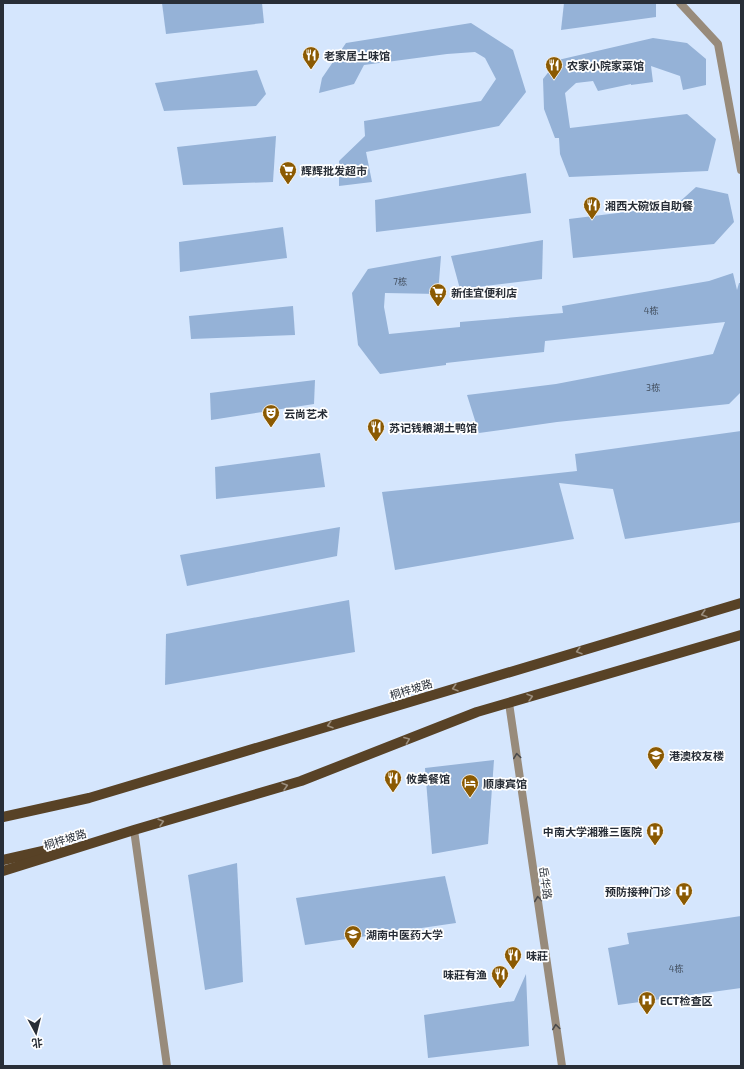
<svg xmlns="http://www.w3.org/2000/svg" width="744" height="1069" font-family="'Exo 2','Noto Sans SC',sans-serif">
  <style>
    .building { fill: #95b2d7 }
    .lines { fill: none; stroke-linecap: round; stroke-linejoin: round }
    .minor { stroke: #988b7b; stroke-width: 8 }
    .tertiary { stroke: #988b7b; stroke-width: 8 }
    .primary { stroke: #584226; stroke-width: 10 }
    .oneway { stroke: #9b8e7d }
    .oneway2 { stroke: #4a4a4b }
    .labels { text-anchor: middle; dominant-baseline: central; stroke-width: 3.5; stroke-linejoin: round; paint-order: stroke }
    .number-label { font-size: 9px; fill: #434f5f }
    .poi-label { font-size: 11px; font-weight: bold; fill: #282e37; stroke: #fff; text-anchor: start }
    .street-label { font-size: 11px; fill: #282e37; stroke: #fff }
  </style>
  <rect width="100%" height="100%" fill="#d5e6fd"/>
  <g class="building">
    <path d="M 162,3 L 262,3 L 264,23 L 166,34 Z"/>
    <path d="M 564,3 L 656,3 L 656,17 L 561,30 Z"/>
    <path d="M 471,23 L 513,50 L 526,92 L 499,126 L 366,152 L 372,182 L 339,186 L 339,161 L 365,136 L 364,121 L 481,101 L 496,79 L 485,58 L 475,52 L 447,54 L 364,65 L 354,84 L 319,93 L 322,78 L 346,43 Z"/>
    <path d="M 653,38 L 687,43 L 706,59 L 706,85 L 683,90 L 680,76 L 651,66 L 653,82 L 631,85 L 631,84 L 598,91 L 593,81 L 576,83 L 565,93 L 570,128 L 687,114 L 716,139 L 708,171 L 569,177 L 560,154 L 559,138 L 555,138 L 544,109 L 543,79 L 558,60 Z"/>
    <path d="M 257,70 L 266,94 L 256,106 L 164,111 L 155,83 Z"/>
    <path d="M 276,136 L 273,182 L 183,185 L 177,147 Z"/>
    <path d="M 526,173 L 531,213 L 376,232 L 375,200 Z"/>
    <path d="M 696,187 L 728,194 L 734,222 L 714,244 L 573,258 L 569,219 L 675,206 Z"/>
    <path d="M 283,227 L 287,258 L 180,272 L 179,242 Z"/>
    <path d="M 543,240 L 542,279 L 460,289 L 451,256 Z"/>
    <path d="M 441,256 L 438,294 L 385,293 L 384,307 L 389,334 L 460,327 L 460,322 L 563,313 L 562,306 L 709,281 L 733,273 L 737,290 L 739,283 L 741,283 L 741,392 L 729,404 L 557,422 L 479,433 L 467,395 L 556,384 L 713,354 L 725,322 L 545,341 L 544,352 L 446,363 L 446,365 L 380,374 L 358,345 L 352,293 L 368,269 Z"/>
    <path d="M 293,306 L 295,335 L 191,339 L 189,316 Z"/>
    <path d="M 315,380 L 314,404 L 211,420 L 210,393 Z"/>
    <path d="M 741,431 L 741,522 L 625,539 L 613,489 L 559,483 L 574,539 L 395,570 L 382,492 L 577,471 L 575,454 Z"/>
    <path d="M 320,453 L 325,487 L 216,499 L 215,467 Z"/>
    <path d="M 340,527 L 337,556 L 187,586 L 180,555 Z"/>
    <path d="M 349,600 L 355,652 L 165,685 L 166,634 Z"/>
    <path d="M 494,760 L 488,844 L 432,854 L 425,768 Z"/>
    <path d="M 237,863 L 243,982 L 205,990 L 188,875 Z"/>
    <path d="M 445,876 L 456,923 L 305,945 L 296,898 Z"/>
    <path d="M 741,916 L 741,988 L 618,1005 L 608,948 L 629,944 L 627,933 Z"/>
    <path d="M 526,974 L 529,1046 L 428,1058 L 424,1015 L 514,1001 Z"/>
  </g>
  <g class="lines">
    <g class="minor">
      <path d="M 680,3 L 718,44 L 741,170"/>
      <path d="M 134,830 L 167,1066"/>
    </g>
    <path class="tertiary" d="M 509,703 L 562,1066"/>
    <g class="primary">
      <path d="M 3,817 L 89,798 L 741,603"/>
      <path d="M 3,860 L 56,848"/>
      <path d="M 3,871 L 134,830 L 301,781 L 477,712 L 741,635"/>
    </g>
  </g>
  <defs><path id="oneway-chevron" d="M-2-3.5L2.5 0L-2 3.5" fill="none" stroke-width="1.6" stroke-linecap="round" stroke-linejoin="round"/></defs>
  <g class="oneway">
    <use href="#oneway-chevron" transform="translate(704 614) rotate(163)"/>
    <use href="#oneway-chevron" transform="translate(579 651) rotate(163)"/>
    <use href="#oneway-chevron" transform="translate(455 688) rotate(163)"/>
    <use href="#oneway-chevron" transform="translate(530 697) rotate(-16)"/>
    <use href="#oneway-chevron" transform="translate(330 725) rotate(163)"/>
    <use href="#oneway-chevron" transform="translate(407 740) rotate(-21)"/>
    <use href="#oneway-chevron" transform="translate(285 786) rotate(-16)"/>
    <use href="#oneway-chevron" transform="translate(161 822) rotate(-16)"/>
  </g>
  <g class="oneway2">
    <use href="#oneway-chevron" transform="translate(517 756) rotate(-98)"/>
    <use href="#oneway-chevron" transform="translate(538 899) rotate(-98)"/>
    <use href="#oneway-chevron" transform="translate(556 1027) rotate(-98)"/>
  </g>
  <defs>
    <g id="restaurant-pin" transform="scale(0.9)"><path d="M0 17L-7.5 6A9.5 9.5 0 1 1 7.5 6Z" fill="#8b5a02" stroke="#fff"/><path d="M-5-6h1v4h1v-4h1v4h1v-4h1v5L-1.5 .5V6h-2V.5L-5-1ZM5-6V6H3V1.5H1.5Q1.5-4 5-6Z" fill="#fff"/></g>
    <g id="supermarket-pin" transform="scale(0.9)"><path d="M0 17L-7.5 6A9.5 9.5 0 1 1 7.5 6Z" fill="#8b5a02" stroke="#fff"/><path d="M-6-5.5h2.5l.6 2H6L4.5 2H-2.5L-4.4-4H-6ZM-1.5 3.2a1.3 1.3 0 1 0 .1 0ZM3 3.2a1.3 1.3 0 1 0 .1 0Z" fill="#fff"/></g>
    <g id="theatre-pin" transform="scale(0.9)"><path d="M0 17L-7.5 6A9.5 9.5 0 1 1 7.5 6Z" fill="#8b5a02" stroke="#fff"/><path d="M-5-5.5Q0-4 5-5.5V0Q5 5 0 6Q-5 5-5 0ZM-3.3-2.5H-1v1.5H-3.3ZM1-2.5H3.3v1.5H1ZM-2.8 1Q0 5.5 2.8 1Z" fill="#fff"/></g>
    <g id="university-pin" transform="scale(0.9)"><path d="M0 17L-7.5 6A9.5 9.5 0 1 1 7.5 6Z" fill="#8b5a02" stroke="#fff"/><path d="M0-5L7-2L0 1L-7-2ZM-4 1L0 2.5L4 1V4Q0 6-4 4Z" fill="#fff"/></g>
    <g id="hotel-pin" transform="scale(0.9)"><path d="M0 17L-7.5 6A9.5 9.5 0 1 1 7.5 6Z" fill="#8b5a02" stroke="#fff"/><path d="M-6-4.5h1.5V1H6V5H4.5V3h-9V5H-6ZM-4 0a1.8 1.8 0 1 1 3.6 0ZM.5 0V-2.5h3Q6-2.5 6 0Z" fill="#fff"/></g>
    <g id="hospital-pin" transform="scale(0.9)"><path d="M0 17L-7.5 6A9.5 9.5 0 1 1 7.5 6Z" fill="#8b5a02" stroke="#fff"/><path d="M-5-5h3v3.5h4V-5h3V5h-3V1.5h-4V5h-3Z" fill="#fff"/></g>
  </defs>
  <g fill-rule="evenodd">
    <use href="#restaurant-pin" x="311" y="55"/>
    <use href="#restaurant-pin" x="554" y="65"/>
    <use href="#supermarket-pin" x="288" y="170"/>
    <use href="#restaurant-pin" x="592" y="205"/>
    <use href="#supermarket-pin" x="438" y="292"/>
    <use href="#theatre-pin" x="271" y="413"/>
    <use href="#restaurant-pin" x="376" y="427"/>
    <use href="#university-pin" x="656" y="755"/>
    <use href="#restaurant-pin" x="393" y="778"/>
    <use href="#hotel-pin" x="470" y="783"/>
    <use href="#hospital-pin" x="655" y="831"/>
    <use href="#hospital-pin" x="684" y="891"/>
    <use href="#university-pin" x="353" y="934"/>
    <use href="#restaurant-pin" x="513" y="955"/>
    <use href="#restaurant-pin" x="500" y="974"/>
    <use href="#hospital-pin" x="647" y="1000"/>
  </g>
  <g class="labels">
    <g class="number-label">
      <text x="400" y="281">7栋</text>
      <text x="651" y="310">4栋</text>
      <text x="653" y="387">3栋</text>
      <text x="676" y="968">4栋</text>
    </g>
    <g class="poi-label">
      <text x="324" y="55">老家居土味馆</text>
      <text x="567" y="65">农家小院家菜馆</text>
      <text x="301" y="170">辉辉批发超市</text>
      <text x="605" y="205">湘西大碗饭自助餐</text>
      <text x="451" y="292">新佳宜便利店</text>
      <text x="284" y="413">云尚艺术</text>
      <text x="389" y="427">苏记钱粮湖土鸭馆</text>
      <text x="669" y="755">港澳校友楼</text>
      <text x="406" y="778">攸美餐馆</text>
      <text x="483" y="783">顺康宾馆</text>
      <text x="642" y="831" text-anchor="end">中南大学湘雅三医院</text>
      <text x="671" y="891" text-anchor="end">预防接种门诊</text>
      <text x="366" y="934">湖南中医药大学</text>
      <text x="526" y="955">味莊</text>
      <text x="487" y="974" text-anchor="end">味莊有渔</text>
      <text x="660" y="1000">ECT检查区</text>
    </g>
    <g class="street-label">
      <text transform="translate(411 689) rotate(-17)">桐梓坡路</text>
      <text transform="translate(65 839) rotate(-17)">桐梓坡路</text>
      <text transform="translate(546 883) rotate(82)">岳华路</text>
    </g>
  </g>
  <rect width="744" height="1069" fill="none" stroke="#282e37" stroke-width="8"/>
  <g transform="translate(36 1033) rotate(173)" stroke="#ffffff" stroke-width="3" paint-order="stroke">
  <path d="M0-3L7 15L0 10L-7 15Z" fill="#282e37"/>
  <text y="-6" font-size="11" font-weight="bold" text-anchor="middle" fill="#282e37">北</text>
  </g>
</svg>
